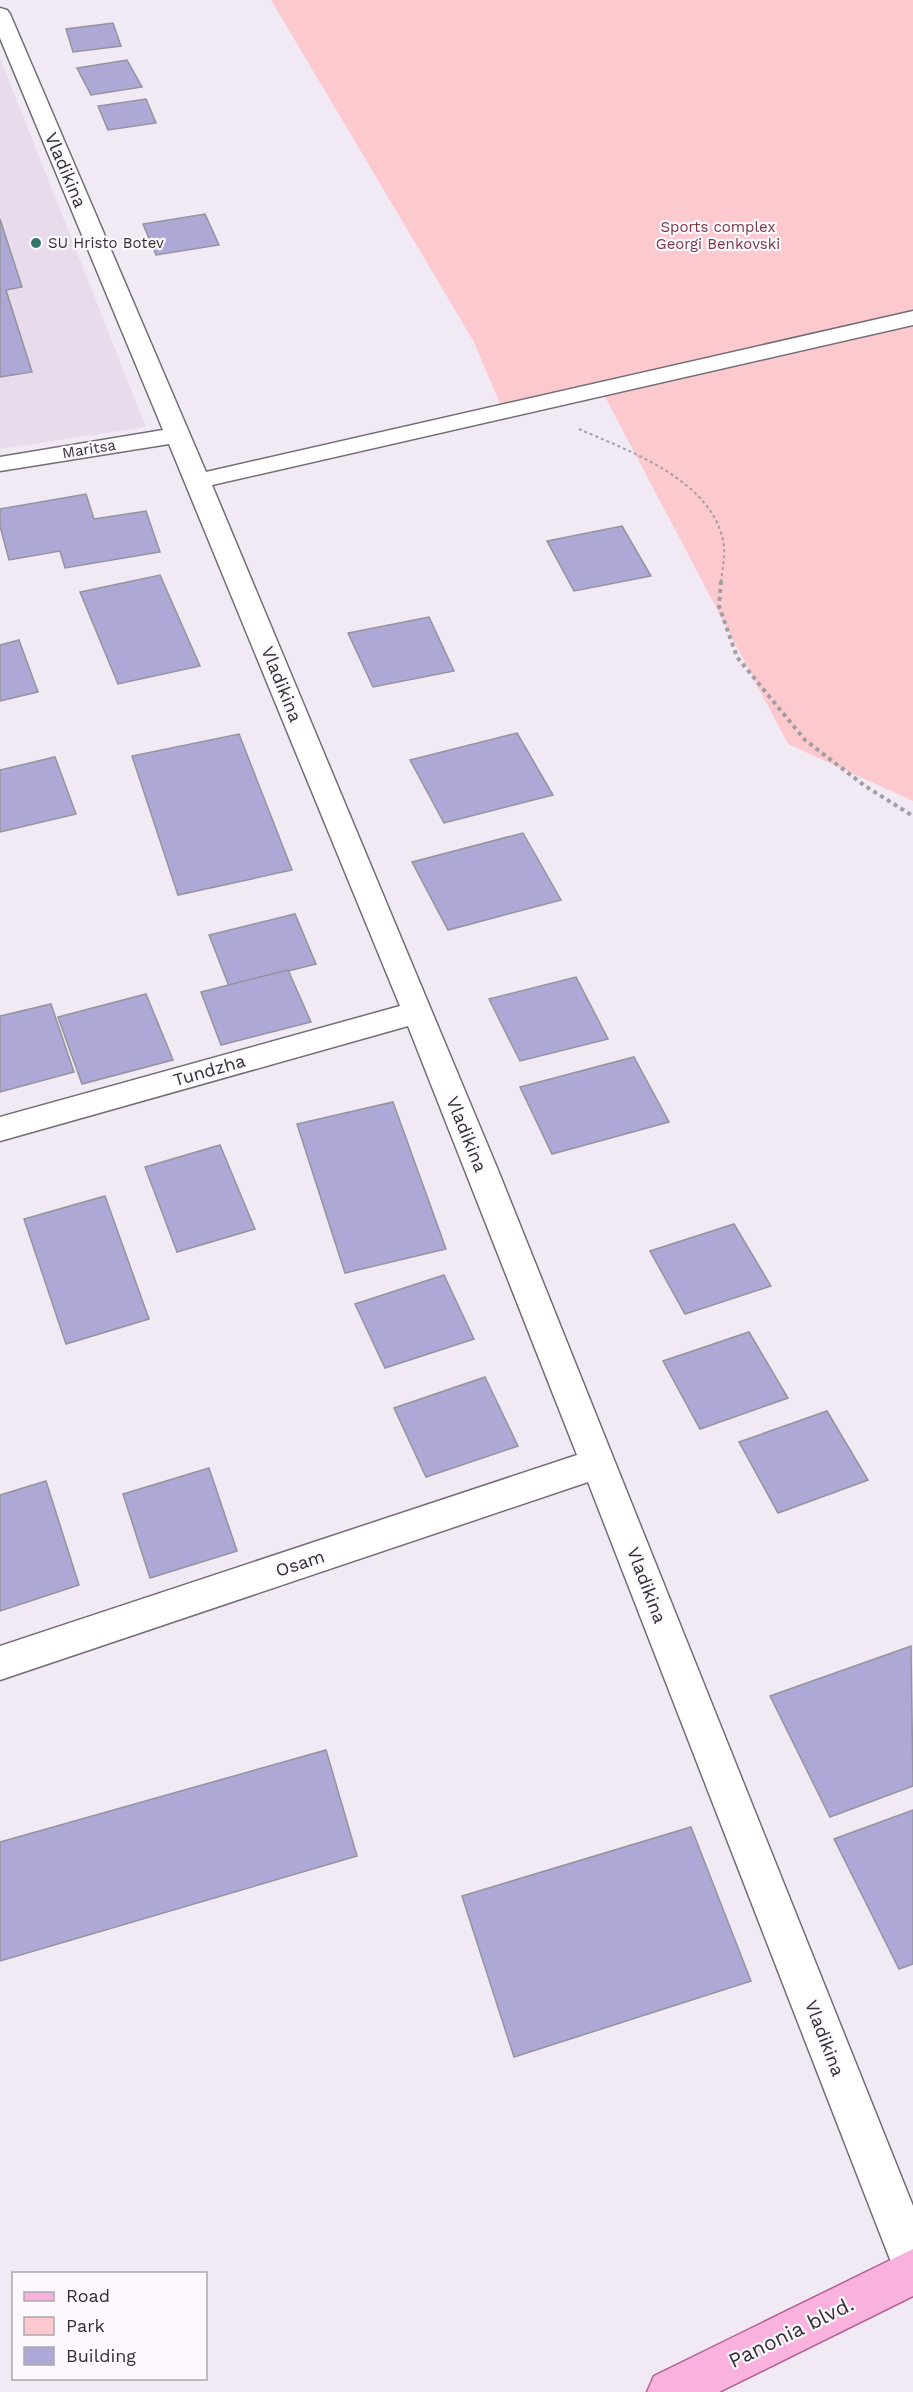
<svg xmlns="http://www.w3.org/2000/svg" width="913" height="2392" font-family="'Work Sans',sans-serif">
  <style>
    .built { fill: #e8dcec }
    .green { fill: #fcc9ce }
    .building { fill: #ada8d5; stroke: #94939e; stroke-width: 1.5 }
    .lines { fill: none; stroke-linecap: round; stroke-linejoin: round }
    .minor-casing { stroke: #736d76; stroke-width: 3 }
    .major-casing { stroke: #b16293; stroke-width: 3 }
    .path-far1 { stroke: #a39da4; stroke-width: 2; stroke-dasharray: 3 3; stroke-linecap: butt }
    .path { stroke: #a39da4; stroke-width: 4; stroke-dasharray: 4 4; stroke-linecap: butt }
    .minor { fill: #fff; fill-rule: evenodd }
    .major { fill: #f9b2dd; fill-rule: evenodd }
    .poi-dot { fill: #317669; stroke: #fcf8fe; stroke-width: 2 }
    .labels { text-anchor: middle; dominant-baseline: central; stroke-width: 4.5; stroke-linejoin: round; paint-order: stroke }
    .far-park-label { font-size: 15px; fill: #7b3842; stroke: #fcf8fe }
    .far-poi-label { font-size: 15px; fill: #322f33; stroke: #fcf8fe; text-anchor: start }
    .far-street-label { font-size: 15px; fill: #322f33; stroke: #fcf8fe }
    .street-label { font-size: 18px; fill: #322f33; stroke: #fcf8fe }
    .near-street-label { font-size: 21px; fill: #322f33; stroke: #fcf8fe }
  </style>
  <rect width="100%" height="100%" fill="#f1e9f3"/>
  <path class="built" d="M 0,58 L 146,427 L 0,449 Z"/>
  <path class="green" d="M 271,0 L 913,0 L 913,801 L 788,744 L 601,389 L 503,411 L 474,342 Z"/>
  <g class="building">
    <path d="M 113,23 L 121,46 L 73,52 L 66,29 Z"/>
    <path d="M 127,60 L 142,87 L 91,95 L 77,68 Z"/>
    <path d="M 146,99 L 156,123 L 108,130 L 98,106 Z"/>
    <path d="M 205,214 L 219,245 L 156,255 L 143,224 Z"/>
    <path d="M 0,219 L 22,287 L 6,290 L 32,372 L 0,377 Z"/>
    <path d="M 86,494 L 94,519 L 146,511 L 160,552 L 65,568 L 60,551 L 9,560 L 0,526 L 0,509 Z"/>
    <path d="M 622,526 L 651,576 L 574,591 L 547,541 Z"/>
    <path d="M 160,575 L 200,666 L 118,684 L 80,592 Z"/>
    <path d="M 429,617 L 454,671 L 373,687 L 348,633 Z"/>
    <path d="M 19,640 L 38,692 L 0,701 L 0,645 Z"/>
    <path d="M 517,733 L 553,795 L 444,823 L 410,760 Z"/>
    <path d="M 239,734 L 292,870 L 178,895 L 132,756 Z"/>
    <path d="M 55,757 L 76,814 L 0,832 L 0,770 Z"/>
    <path d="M 523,833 L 561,900 L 448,930 L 412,862 Z"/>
    <path d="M 295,914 L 316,964 L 229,986 L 209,935 Z"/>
    <path d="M 288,970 L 311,1022 L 221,1045 L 201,992 Z"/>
    <path d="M 576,977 L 608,1039 L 520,1061 L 489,999 Z"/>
    <path d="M 146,994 L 173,1060 L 82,1084 L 58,1017 Z"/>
    <path d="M 51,1004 L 74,1072 L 0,1092 L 0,1016 Z"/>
    <path d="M 634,1057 L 669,1122 L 552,1154 L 520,1087 Z"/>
    <path d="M 393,1102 L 446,1249 L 345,1273 L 297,1124 Z"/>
    <path d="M 220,1145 L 255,1229 L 177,1252 L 145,1167 Z"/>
    <path d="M 105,1196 L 149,1319 L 66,1344 L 24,1219 Z"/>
    <path d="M 734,1224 L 771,1286 L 685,1314 L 650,1251 Z"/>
    <path d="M 444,1275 L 474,1339 L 385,1368 L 355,1304 Z"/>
    <path d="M 749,1332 L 788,1398 L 700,1429 L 663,1361 Z"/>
    <path d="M 485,1377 L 518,1446 L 426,1477 L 394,1408 Z"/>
    <path d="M 827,1411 L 868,1480 L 778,1513 L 739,1442 Z"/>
    <path d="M 209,1468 L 237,1551 L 150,1578 L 123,1494 Z"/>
    <path d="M 46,1481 L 79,1585 L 0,1611 L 0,1495 Z"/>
    <path d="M 911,1646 L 913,1786 L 830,1817 L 770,1696 Z"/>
    <path d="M 326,1750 L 357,1856 L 0,1961 L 0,1842 Z"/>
    <path d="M 913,1810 L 913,1964 L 899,1969 L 834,1839 Z"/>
    <path d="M 691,1827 L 751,1981 L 514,2057 L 462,1896 Z"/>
  </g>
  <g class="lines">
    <g class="minor-casing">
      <path id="minor" d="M 0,8 L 7,10 L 10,14 L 206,472 L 913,311 L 913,325 L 212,485 L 498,1170 L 913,2206 L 913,2284 L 897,2278 L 891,2262 L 588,1482 L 0,1680 L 0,1646 L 577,1455 L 408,1026 L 0,1141 L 0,1117 L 400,1006 L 169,444 L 0,471 L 0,457 L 163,430 L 0,38 Z"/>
    </g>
    <g class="major-casing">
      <path id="major" d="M 913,2249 L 913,2296 L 719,2392 L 647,2392 L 654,2376 Z"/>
    </g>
    <path class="path-far1" d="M 579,429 C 631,452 715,481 724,546 C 725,558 722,571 721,583"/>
    <path class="path" d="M 721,581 L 719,606 L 737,657 L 805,740 L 865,786 L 913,816"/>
    <use href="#minor" class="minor"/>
    <use href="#major" class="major"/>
  </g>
  <circle class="poi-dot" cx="36" cy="243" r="6"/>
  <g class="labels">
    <g class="far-park-label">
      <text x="718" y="227">Sports complex<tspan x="718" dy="17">Georgi Benkovski</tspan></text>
    </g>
    <g class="far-poi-label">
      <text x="48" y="243">SU Hristo Botev</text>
    </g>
    <g class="far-street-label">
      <text transform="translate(89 449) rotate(-9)">Maritsa</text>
    </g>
    <g class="street-label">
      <text transform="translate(66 170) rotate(67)">Vladikina</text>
      <text transform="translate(282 684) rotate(68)">Vladikina</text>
      <text transform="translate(209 1070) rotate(-16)">Tundzha</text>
      <text transform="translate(467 1134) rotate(68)">Vladikina</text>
      <text transform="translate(300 1563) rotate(-18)">Osam</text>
      <text transform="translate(647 1585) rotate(69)">Vladikina</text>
      <text transform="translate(825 2038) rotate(69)">Vladikina</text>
    </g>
    <g class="near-street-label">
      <text transform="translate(791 2332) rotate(-26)">Panonia blvd.</text>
    </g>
  </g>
  <rect x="12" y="2272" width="195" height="108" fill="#fcf8fe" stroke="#aba8ad" stroke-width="1.5"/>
  <rect x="24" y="2292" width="30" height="9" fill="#f9b2dd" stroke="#aba8ad" stroke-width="1.5"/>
  <text x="66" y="2302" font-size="18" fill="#322f33">Road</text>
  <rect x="24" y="2317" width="30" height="18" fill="#fcc9ce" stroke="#aba8ad" stroke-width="1.5"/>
  <text x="66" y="2332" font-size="18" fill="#322f33">Park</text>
  <rect x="24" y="2347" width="30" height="18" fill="#ada8d5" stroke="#aba8ad" stroke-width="1.5"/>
  <text x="66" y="2362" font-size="18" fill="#322f33">Building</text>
</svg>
